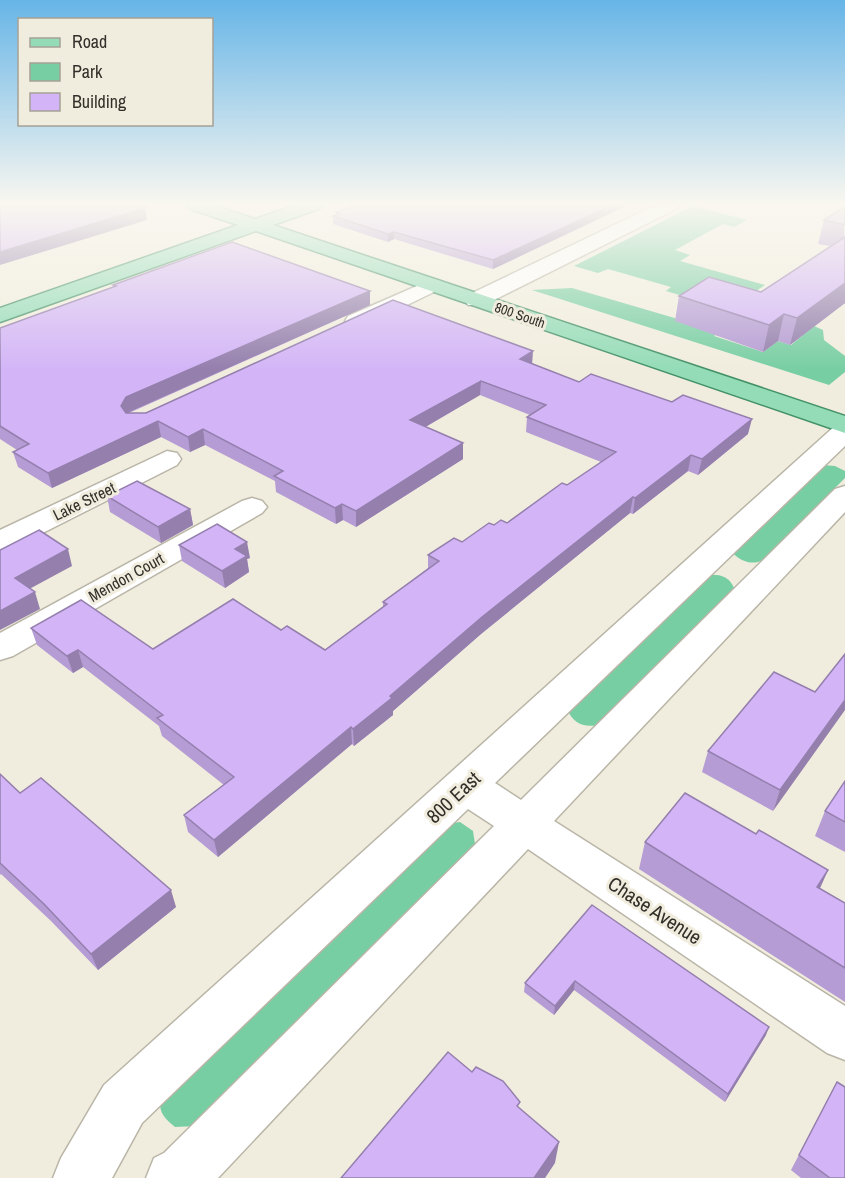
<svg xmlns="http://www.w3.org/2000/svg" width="845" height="1178" font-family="'Archivo Narrow',sans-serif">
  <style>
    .green { fill: #78cea3 }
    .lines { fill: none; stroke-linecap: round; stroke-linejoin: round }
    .minor-casing { stroke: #b9b5a7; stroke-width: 3 }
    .major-casing { stroke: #439167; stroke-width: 3 }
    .minor { fill: #fff; fill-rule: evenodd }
    .major { fill: #94dcb8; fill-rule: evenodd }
    .wall { fill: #b59cd4 }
    .shaded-wall { fill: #947fad }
    .building { fill: #d3b5f7; stroke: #947fad; stroke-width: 1.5 }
    .labels { text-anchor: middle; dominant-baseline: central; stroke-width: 6; stroke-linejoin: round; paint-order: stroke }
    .far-street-label { font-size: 14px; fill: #32302a; stroke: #f1edde }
    .street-label { font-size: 16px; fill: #32302a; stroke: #f1edde }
    .near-street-label { font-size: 20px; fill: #32302a; stroke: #f1edde }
  </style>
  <rect width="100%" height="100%" fill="#f1edde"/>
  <g class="green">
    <path d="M 693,206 L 747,220 L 734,227 L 723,224 L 675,250 L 690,255 L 680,261 L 765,285 L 739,302 L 710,304 L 666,291 L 671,287 L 608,269 L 598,273 L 574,266 Z"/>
    <path d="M 572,288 L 678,319 L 716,334 L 714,336 L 763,352 L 778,341 L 791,345 L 814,326 L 823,330 L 824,340 L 845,356 L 845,372 L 829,385 L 532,290 Z"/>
    <path d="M 823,465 L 835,466 L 845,471 L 845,478 L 763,560 C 752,566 739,561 731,551 Z"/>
    <path d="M 708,575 C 719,574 729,576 734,588 L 733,591 L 598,725 C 583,728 573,723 567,709 Z"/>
    <path d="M 460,822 L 473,831 L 475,844 L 473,852 L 197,1126 L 175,1127 C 164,1118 159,1113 160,1099 L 453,823 Z"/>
  </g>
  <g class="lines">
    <g class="minor-casing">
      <g id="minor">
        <path d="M 656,205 L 679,205 L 676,209 L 484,305 L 468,305 L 465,300 L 468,295 Z"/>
        <path d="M 433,279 L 440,281 L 443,285 L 440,289 L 364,326 L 348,326 L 345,321 L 348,316 Z"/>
        <path d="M 845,423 L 845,446 L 495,783 L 521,800 L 835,489 L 845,486 L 845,512 L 554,821 L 845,1006 L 845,1060 L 827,1053 L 528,849 L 218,1178 L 146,1178 L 154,1158 L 164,1153 L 494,826 L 468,809 L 142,1123 L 112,1178 L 53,1178 L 61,1158 L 104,1085 L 836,425 Z"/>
        <path d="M 167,451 L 177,453 L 181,459 L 177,465 L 11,549 L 0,551 L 0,530 Z"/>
        <path d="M 252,498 L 262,501 L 267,507 L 262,513 L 13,656 L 0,660 L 0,633 L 242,501 Z"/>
      </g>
    </g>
    <g class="major-casing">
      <path id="major" d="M 187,205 L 213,205 L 255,219 L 296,205 L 322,205 L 319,209 L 273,225 L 845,416 L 845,433 L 256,231 L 0,322 L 0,308 L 238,225 L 190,209 Z"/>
    </g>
    <use href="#minor" class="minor"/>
    <use href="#major" class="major"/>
  </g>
  <g class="wall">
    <path d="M 355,205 L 628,205 L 493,269 L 394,239 L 388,242 L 333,224 L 333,216 L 336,215 L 336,212 Z"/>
    <path d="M 844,205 L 845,303 L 790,345 L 778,341 L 763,352 L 675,321 L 679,296 L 761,292 L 830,246 L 818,244 L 824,220 L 844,208 Z"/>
    <path d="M 113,285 L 370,291 L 370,305 L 129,413 L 146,413 L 532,364 L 579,382 L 748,434 L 698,475 L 688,471 L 633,514 L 630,513 L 481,634 L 393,711 L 393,715 L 354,746 L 352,744 L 218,857 L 188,832 L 184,815 L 224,785 L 162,736 L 159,726 L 83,667 L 73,673 L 37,645 L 31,628 L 153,649 L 281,630 L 325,650 L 383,607 L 383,602 L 428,568 L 428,555 L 462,542 L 494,525 L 507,523 L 567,485 L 601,462 L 526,432 L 527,417 L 530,415 L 480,395 L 425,427 L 463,443 L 463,459 L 356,527 L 343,520 L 336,524 L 276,492 L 275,481 L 205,445 L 190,452 L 161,437 L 52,488 L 18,467 L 13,452 L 17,450 L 0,439 L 0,328 L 113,287 Z"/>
    <path d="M 107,496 L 190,509 L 193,525 L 161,543 L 110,512 Z"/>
    <path d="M 179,545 L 250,558 L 247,559 L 249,572 L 225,588 L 182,561 Z"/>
    <path d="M 815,692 L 773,811 L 702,772 L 708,751 Z"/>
    <path d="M 0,774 L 20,793 L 176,907 L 98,970 L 51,921 L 1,874 L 0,875 Z"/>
    <path d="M 845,781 L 845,852 L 815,836 L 825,811 Z"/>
    <path d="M 756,834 L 828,870 L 820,888 L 845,903 L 845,1002 L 639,869 L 645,842 Z"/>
    <path d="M 592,905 L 766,1035 L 725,1102 L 574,990 L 554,1015 L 524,992 L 525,983 Z"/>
    <path d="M 837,1082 L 845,1178 L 801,1178 L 791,1170 Z"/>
  </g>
  <g class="shaded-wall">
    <path d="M 613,205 L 628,205 L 493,269 L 493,260 Z"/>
    <path d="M 145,206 L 147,220 L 0,265 L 0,252 Z"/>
    <path d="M 394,232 L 394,239 L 388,242 L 388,234 Z"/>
    <path d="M 845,283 L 845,303 L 790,345 L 797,318 Z"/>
    <path d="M 370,291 L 370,305 L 129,412 L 124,421 L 121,406 L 126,397 Z"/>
    <path d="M 784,314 L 778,341 L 763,352 L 769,325 Z"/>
    <path d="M 533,351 L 532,366 L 520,359 Z"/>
    <path d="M 481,381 L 480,395 L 410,436 L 410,420 Z"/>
    <path d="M 752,419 L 748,434 L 698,475 L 702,459 Z"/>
    <path d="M 158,421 L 161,437 L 52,488 L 48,473 Z"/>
    <path d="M 203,429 L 205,445 L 190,452 L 188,437 Z"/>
    <path d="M 463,443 L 463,459 L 356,527 L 356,511 Z"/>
    <path d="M 691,455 L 688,471 L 633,514 L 635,498 Z"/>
    <path d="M 633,497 L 630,513 L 481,634 L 393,711 L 393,715 L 354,746 L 353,729 L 390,696 L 482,617 Z"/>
    <path d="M 342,504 L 343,520 L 336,524 L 335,508 Z"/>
    <path d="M 190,509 L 193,525 L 161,543 L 158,527 Z"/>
    <path d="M 247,542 L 250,558 L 247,559 L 249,572 L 225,588 L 222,571 L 235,549 Z"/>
    <path d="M 68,549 L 72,566 L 20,594 L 15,578 Z"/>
    <path d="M 35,592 L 40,609 L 0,630 L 0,611 Z"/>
    <path d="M 78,650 L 83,667 L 73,673 L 67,656 Z"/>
    <path d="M 845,700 L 845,710 L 773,811 L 780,790 Z"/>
    <path d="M 351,727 L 352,744 L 218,857 L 214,840 Z"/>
    <path d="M 828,870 L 816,897 L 817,887 Z"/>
    <path d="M 171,890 L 176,907 L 98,970 L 91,954 Z"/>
    <path d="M 575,981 L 574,990 L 554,1015 L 555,1006 Z"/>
    <path d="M 769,1027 L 766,1035 L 725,1102 L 728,1094 Z"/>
    <path d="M 559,1142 L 555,1163 L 545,1178 L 534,1178 Z"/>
  </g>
  <g class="building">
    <path d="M 0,205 L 141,205 L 145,206 L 142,207 L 145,208 L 0,252 Z"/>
    <path d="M 355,205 L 613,205 L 493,260 L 394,232 L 388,234 L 333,216 L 340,214 L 336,212 Z"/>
    <path d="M 845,207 L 845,225 L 824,220 Z"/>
    <path d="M 845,237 L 845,283 L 797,318 L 784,314 L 769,325 L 679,296 L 709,277 L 761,292 Z"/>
    <path d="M 232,242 L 370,291 L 126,397 L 121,406 L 126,413 L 146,413 L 393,300 L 533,351 L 520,359 L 579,382 L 591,374 L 672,402 L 683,395 L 752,419 L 702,459 L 691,455 L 635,498 L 633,497 L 482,617 L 390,696 L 392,698 L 353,729 L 351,727 L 214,840 L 184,815 L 234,777 L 157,718 L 163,715 L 78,650 L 67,656 L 31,628 L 81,600 L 153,649 L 233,599 L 281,630 L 287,626 L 325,650 L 387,604 L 383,602 L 439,561 L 428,555 L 454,538 L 462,542 L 489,523 L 494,525 L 501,520 L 507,523 L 562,483 L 567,485 L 616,452 L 527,417 L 546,405 L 481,381 L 410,420 L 463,443 L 356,511 L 342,504 L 335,508 L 274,476 L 283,471 L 203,429 L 188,437 L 158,421 L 48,473 L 13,452 L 29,444 L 0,426 L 0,328 L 116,286 L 113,285 Z"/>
    <path d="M 137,481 L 190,509 L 158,527 L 107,496 Z"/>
    <path d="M 217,524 L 247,542 L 235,549 L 247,556 L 222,571 L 179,545 Z"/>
    <path d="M 39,530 L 68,549 L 15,578 L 35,592 L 0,611 L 0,550 Z"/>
    <path d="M 845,654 L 845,700 L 780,790 L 708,751 L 774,672 L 815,692 Z"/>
    <path d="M 0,774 L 20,793 L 41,778 L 171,890 L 91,954 L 44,904 L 0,863 Z"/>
    <path d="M 845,781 L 845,822 L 825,811 Z"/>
    <path d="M 685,793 L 756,834 L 759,830 L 828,870 L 817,887 L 845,903 L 845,968 L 645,842 Z"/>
    <path d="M 592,905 L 769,1027 L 728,1094 L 575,981 L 555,1006 L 525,983 Z"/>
    <path d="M 448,1052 L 472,1072 L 476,1067 L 503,1081 L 520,1102 L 517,1106 L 559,1142 L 534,1178 L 341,1178 Z"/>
    <path d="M 837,1082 L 845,1087 L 845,1178 L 830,1178 L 799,1155 Z"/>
  </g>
  <linearGradient id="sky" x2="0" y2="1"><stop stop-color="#67b5e7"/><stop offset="0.55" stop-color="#f9f7f0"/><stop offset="1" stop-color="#f9f7f0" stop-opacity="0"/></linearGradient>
  <rect width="845" height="370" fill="url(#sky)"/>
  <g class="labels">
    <g class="far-street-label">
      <text transform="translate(520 315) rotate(19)">800 South</text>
    </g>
    <g class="street-label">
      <text transform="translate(84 501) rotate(-26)">Lake Street</text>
      <text transform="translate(126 577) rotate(-29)">Mendon Court</text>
    </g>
    <g class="near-street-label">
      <text transform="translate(453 797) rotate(-43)">800 East</text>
      <text transform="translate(655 910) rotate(33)">Chase Avenue</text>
    </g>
  </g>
  <rect x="18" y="18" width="195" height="108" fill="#f1edde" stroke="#a5a196" stroke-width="1.5"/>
  <rect x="30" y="38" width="30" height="9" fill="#94dcb8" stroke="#a5a196" stroke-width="1.5"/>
  <text x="72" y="48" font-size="18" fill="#32302a">Road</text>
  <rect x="30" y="63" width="30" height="18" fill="#78cea3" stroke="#a5a196" stroke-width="1.5"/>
  <text x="72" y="78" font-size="18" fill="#32302a">Park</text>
  <rect x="30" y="93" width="30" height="18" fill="#d3b5f7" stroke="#a5a196" stroke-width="1.5"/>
  <text x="72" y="108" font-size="18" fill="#32302a">Building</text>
</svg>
